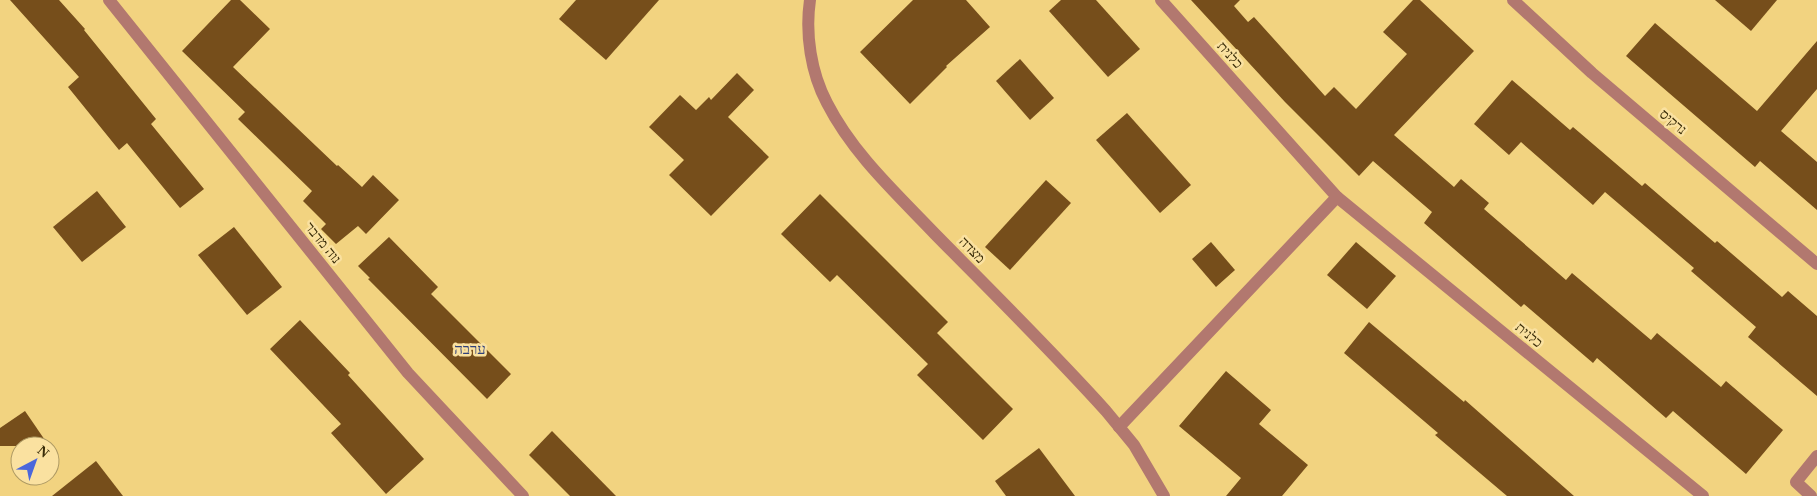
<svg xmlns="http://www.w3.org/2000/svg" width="1817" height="496" font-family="'Times New Roman','Noto Sans Hebrew',serif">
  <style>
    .building { fill: #764e1b }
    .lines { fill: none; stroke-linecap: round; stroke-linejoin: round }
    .minor { stroke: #b2786f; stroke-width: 12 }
    .labels { text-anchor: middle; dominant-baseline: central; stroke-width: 5; stroke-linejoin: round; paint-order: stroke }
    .street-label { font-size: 14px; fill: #392c08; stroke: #fae1a0 }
    .neighbourhood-label { font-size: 15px; fill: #30417b; stroke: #fae1a0 }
  </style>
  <rect width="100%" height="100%" fill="#f2d380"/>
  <g class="building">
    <path d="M 10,0 L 59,0 L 85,29 L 84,30 L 156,119 L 151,124 L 204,189 L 180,208 L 127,143 L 119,150 L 68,87 L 79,77 Z"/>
    <path d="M 231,0 L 240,0 L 270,29 L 233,67 L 337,166 L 338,165 L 362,187 L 373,175 L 399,200 L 366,234 L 358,226 L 336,244 L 321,229 L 326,224 L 303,201 L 312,191 L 238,119 L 245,112 L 182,51 Z"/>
    <path d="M 576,0 L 659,0 L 606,60 L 559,19 Z"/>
    <path d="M 913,0 L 966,0 L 990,27 L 946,66 L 947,67 L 910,104 L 860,52 Z"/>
    <path d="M 1061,0 L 1096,0 L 1140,49 L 1108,77 L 1049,11 Z"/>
    <path d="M 1191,0 L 1240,0 L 1234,6 L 1248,22 L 1254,17 L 1325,96 L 1334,87 L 1356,109 L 1407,54 L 1383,32 L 1413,0 L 1420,0 L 1474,51 L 1394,135 L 1454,187 L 1461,179 L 1489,203 L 1484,209 L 1566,280 L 1572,273 L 1651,340 L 1657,333 L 1721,387 L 1726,381 L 1783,430 L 1746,474 L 1673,411 L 1666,418 L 1597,358 L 1593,363 L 1524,304 L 1521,307 L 1424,223 L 1432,212 L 1373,161 L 1359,176 L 1285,102 Z"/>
    <path d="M 1715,0 L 1777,0 L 1751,31 Z"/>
    <path d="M 1655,23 L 1757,111 L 1817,41 L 1817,89 L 1781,131 L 1817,162 L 1817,210 L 1760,161 L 1755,167 L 1626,56 Z"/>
    <path d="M 1020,59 L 1054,98 L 1030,120 L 996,81 Z"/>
    <path d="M 737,73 L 754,90 L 728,117 L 769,157 L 711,216 L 669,175 L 684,160 L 649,127 L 680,95 L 696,110 L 709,97 L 711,100 Z"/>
    <path d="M 1512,80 L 1570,130 L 1573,127 L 1642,186 L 1645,183 L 1715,243 L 1717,241 L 1782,297 L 1788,291 L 1817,316 L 1817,396 L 1748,337 L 1756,327 L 1691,271 L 1694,268 L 1605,192 L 1593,205 L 1521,142 L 1509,155 L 1474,124 Z"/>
    <path d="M 1127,113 L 1191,185 L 1160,213 L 1096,140 Z"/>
    <path d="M 1046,180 L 1071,203 L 1010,270 L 985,247 Z"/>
    <path d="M 97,191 L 126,227 L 82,262 L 53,227 Z"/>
    <path d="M 820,194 L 948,322 L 937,333 L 1013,409 L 983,440 L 917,375 L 928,364 L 837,275 L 830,282 L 781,234 Z"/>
    <path d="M 234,227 L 282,287 L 247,315 L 198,255 Z"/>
    <path d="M 389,237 L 438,287 L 431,294 L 511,374 L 487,399 L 368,279 L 370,278 L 358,266 Z"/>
    <path d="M 1211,242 L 1235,270 L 1216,287 L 1192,259 Z"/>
    <path d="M 1356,242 L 1396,276 L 1367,309 L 1327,275 Z"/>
    <path d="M 300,320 L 350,373 L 348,375 L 424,459 L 386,494 L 331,433 L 341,424 L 270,349 Z"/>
    <path d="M 1369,322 L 1464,402 L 1465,400 L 1574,496 L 1507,496 L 1435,435 L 1438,433 L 1344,353 Z"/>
    <path d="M 1226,371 L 1271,410 L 1259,424 L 1308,465 L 1282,496 L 1226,496 L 1241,478 L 1179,426 Z"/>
    <path d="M 25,411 L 49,446 L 0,446 L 0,428 Z"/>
    <path d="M 552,431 L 616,496 L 570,496 L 529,455 Z"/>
    <path d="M 1039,448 L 1075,496 L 1006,496 L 995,481 Z"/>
    <path d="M 96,461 L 123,496 L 52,496 Z"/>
  </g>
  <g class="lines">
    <g class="minor">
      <path d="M 109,0 L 408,373 L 523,496"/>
      <path d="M 810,0 C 805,34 811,73 827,103 C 853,154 896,193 935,234 C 992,292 1051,350 1106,411 L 1134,445 L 1164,496"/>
      <path d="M 1513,0 L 1592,73 L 1817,264"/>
      <path d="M 1337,197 L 1703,496"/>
      <path d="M 1119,427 L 1337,197 L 1161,0"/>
      <path d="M 1811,496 L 1796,482 L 1817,456"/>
    </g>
  </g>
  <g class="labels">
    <g class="street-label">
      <text transform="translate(1230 55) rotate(48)">כלנית</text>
      <text transform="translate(1673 122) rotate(40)">נרקיס</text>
      <text transform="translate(323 243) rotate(51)">נוה מדבר</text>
      <text transform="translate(972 250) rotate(46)">מצדה</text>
      <text transform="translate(1529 335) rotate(39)">כלנית</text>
    </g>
    <g class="neighbourhood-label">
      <text x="470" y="349">ערבה</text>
    </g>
  </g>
  <g transform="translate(35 461) rotate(41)"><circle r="24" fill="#fae1a0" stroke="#ad9963"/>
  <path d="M0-4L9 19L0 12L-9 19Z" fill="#4b67db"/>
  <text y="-8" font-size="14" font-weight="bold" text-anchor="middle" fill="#392c08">N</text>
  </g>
</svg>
